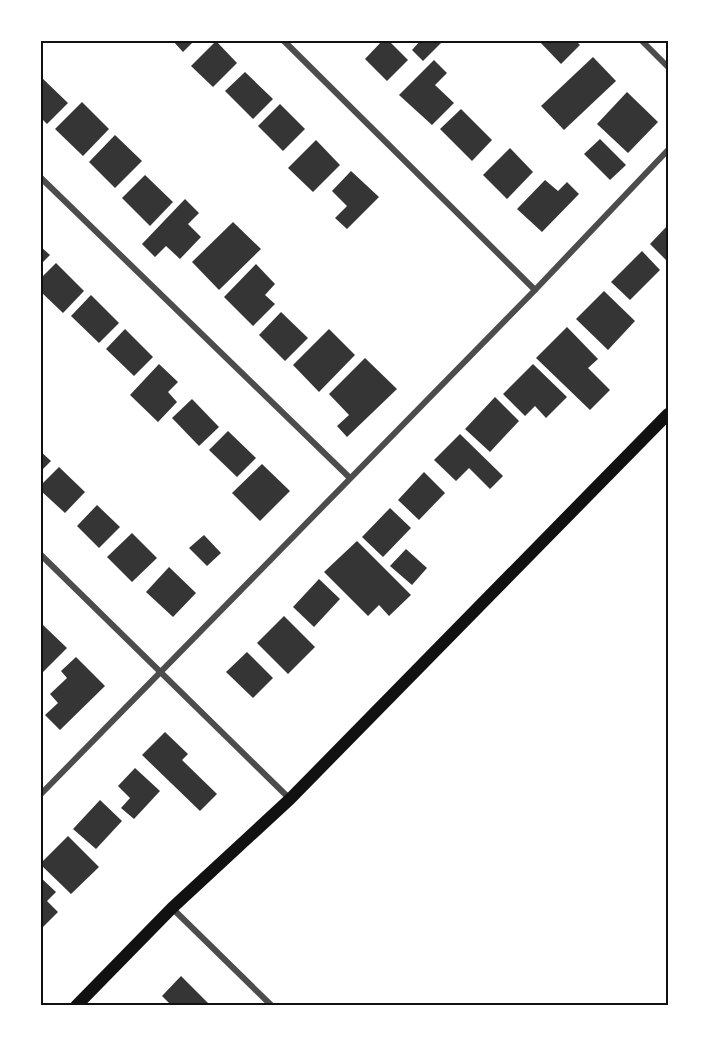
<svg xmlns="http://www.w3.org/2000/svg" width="709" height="1046" font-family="'PT Sans',sans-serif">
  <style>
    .building { fill: #353535 }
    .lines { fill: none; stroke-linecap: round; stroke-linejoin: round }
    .minor { stroke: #4c4c4c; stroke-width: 6 }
    .secondary { stroke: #111; stroke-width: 12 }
    .neatline { fill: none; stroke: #111; stroke-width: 2 }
  </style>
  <rect width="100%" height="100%" fill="#fff"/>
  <g class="building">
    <path d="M 172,40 L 195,40 L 183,52 Z"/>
    <path d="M 383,40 L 388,40 L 408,60 L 387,81 L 365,59 Z"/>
    <path d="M 421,40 L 444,40 L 423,61 L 412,50 Z"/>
    <path d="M 538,40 L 575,40 L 580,45 L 561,64 Z"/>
    <path d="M 216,41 L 237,63 L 213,87 L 191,66 Z"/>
    <path d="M 593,57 L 616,81 L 564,130 L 541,106 Z"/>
    <path d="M 434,60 L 447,73 L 435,85 L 454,103 L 432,125 L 399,95 Z"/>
    <path d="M 245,72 L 273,99 L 253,119 L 225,91 Z"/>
    <path d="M 40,76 L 68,103 L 47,124 L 40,117 Z"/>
    <path d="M 627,92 L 658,122 L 628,153 L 597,124 Z"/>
    <path d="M 82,102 L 109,129 L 83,156 L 55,129 Z"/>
    <path d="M 280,104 L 305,129 L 283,151 L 258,126 Z"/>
    <path d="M 461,109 L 492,140 L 472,161 L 440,129 Z"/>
    <path d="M 115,135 L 142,161 L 115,188 L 89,162 Z"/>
    <path d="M 600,139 L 626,165 L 610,180 L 584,154 Z"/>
    <path d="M 316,140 L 340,165 L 313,192 L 288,168 Z"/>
    <path d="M 510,148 L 533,172 L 507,199 L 483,175 Z"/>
    <path d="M 351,171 L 379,197 L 347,229 L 335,218 L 347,206 L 332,191 Z"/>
    <path d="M 145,175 L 173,202 L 150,226 L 122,198 Z"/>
    <path d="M 545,180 L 558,191 L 567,182 L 579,194 L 542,232 L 517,209 Z"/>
    <path d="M 185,199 L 199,213 L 188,224 L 201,237 L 180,259 L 166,246 L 155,257 L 142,244 Z"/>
    <path d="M 233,222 L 261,249 L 219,290 L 192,262 Z"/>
    <path d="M 668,225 L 668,262 L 650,244 Z"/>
    <path d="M 40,246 L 50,255 L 40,265 Z"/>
    <path d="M 642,251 L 660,270 L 630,300 L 611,282 Z"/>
    <path d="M 56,263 L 84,291 L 63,313 L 40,291 L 40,279 Z"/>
    <path d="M 256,264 L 275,284 L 265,295 L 275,304 L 253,326 L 224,297 Z"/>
    <path d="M 604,291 L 635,321 L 608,350 L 576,319 Z"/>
    <path d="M 91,295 L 119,323 L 99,343 L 71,316 Z"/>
    <path d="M 281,312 L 308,338 L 285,361 L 259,335 Z"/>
    <path d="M 567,327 L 598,359 L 588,368 L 610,390 L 590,410 L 536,358 Z"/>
    <path d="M 125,329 L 153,357 L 134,376 L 106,349 Z"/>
    <path d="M 329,329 L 355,355 L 319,392 L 293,365 Z"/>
    <path d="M 365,358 L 397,389 L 347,437 L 337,426 L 349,415 L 329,394 Z"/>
    <path d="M 159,364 L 178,382 L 168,392 L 177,402 L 158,422 L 130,395 Z"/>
    <path d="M 533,364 L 567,397 L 546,418 L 535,406 L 525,416 L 503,394 Z"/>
    <path d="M 495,397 L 519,421 L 490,452 L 465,429 Z"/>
    <path d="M 192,399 L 219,427 L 199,446 L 172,418 Z"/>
    <path d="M 228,431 L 256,458 L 237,477 L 209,450 Z"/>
    <path d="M 460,434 L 503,476 L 490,489 L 469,468 L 456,481 L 434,460 Z"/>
    <path d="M 40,451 L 51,461 L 40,472 Z"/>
    <path d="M 262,464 L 290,491 L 260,521 L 232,493 Z"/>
    <path d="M 59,467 L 85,492 L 65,513 L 40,490 L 40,486 Z"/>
    <path d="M 424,472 L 445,493 L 419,520 L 398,500 Z"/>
    <path d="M 97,505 L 120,527 L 99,548 L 77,526 Z"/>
    <path d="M 390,508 L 411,528 L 383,557 L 362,537 Z"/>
    <path d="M 132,533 L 157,558 L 132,582 L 107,557 Z"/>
    <path d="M 204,535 L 221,553 L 207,566 L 189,548 Z"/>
    <path d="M 357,541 L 411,595 L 389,616 L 379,605 L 368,616 L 324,572 Z"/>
    <path d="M 406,549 L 427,568 L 412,585 L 390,566 Z"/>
    <path d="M 169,567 L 196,593 L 173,617 L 146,592 Z"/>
    <path d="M 319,579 L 340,599 L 314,627 L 293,607 Z"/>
    <path d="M 284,616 L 315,647 L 288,674 L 257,643 Z"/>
    <path d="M 43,625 L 67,648 L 40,675 L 40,627 Z"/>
    <path d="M 247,652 L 273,678 L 253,698 L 226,672 Z"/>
    <path d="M 76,657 L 105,686 L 60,730 L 45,715 L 58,703 L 50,694 L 67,678 L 61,671 Z"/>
    <path d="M 165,732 L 188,754 L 182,760 L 217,794 L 200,811 L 142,755 Z"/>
    <path d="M 135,768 L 160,791 L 134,819 L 121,808 L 130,798 L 118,786 Z"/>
    <path d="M 100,800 L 122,821 L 96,849 L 73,829 Z"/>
    <path d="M 68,836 L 99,867 L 71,894 L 40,864 Z"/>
    <path d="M 40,877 L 56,892 L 47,901 L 58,912 L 40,930 Z"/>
    <path d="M 181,976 L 211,1006 L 172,1006 L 162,996 Z"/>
  </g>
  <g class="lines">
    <g class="minor">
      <path d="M 283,40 L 535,290"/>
      <path d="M 641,40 L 668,67"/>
      <path d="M 40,177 L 350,478"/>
      <path d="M 40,554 L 290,799"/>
      <path d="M 40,795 L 535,290 L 668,150"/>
      <path d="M 172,908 L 272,1006"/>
    </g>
    <path class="secondary" d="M 76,1006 L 172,908 L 290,799 L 668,414"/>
  </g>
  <rect width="709" height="1046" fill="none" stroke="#ffffff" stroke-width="84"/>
  <rect x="42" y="42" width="625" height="962" class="neatline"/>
</svg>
